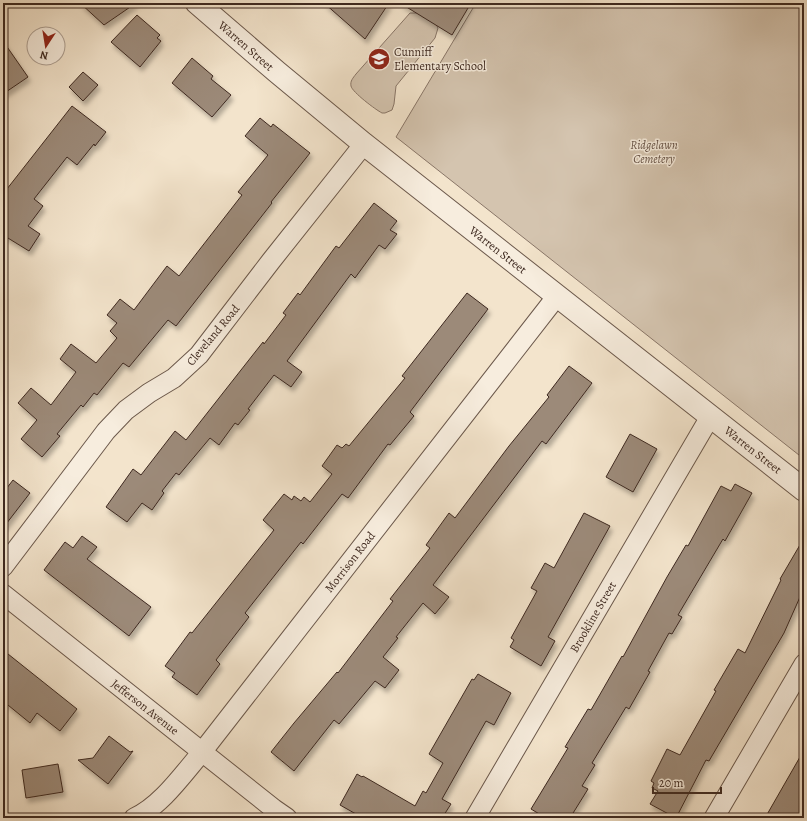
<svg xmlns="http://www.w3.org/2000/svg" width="807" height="821" font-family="Alegreya,serif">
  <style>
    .green { fill: #d4c4af; stroke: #897668 }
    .building { fill: #9c8a79; stroke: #3e2920; filter: url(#shadow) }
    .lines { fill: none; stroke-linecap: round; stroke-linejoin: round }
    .minor-casing { stroke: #6b584b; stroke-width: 21 }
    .tertiary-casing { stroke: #6b584b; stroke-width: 24 }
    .minor { stroke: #f7edde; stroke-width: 19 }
    .tertiary { stroke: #f7edde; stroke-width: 22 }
    .labels { text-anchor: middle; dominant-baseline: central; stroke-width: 3; stroke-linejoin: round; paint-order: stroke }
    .street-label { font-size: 12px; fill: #3e2920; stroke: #f7edde }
    .poi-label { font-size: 12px; fill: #3e2920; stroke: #f7edde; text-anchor: start }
    .park-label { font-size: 12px; font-style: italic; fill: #645044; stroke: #f7edde }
  </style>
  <defs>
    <filter id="shadow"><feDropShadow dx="2.5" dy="4.5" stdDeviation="2" flood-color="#0004"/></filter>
  </defs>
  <rect width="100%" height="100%" fill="#f3e4cc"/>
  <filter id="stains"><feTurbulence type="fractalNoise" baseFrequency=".005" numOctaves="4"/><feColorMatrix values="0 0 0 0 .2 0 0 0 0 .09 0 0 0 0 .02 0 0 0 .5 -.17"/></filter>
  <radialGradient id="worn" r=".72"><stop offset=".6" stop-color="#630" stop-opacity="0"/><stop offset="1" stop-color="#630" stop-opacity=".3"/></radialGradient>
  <g class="green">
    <path d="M 476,3 L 804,3 L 804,459 L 396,137 Z"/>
    <path d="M 410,13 L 418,13 L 436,24 L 438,28 L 435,38 L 396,86 L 394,104 L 392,110 L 385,113 L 382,113 C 376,110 352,92 351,86 C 350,81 353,78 356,74 Z"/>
  </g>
  <g class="building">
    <path d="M 80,3 L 136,3 L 104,25 Z"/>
    <path d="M 324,3 L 389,3 L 365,39 Z"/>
    <path d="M 400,3 L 471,3 L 452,35 Z"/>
    <path d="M 137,15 L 160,35 L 157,38 L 161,41 L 140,67 L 111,42 Z"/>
    <path d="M 3,41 L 28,77 L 3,94 Z"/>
    <path d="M 192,58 L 213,76 L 211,79 L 231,95 L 212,117 L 172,83 Z"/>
    <path d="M 83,72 L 98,85 L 83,101 L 69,87 Z"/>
    <path d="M 72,106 L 106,132 L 95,146 L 94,144 L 77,165 L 67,157 L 34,199 L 43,206 L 28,226 L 40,234 L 29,251 L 3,235 L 3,194 Z"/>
    <path d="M 260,118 L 271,127 L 273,124 L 310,153 L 271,202 L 272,203 L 176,326 L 168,320 L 129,367 L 123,363 L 97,395 L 94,393 L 83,407 L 81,405 L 57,434 L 60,436 L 42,457 L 21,439 L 37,420 L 18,403 L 31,388 L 51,405 L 76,372 L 60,359 L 71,344 L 96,363 L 117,338 L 110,331 L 117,323 L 107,315 L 120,299 L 134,310 L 167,266 L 179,276 L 242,195 L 238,192 L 268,155 L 245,136 Z"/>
    <path d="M 374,203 L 397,221 L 390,230 L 397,234 L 385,249 L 379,245 L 355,278 L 351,274 L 287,361 L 302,372 L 291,387 L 274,375 L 248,409 L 250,410 L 238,425 L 235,423 L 219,445 L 210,438 L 179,475 L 176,473 L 162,491 L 164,493 L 152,510 L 142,503 L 127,522 L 106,507 L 133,469 L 141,475 L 175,431 L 186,440 L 263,342 L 264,344 L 286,315 L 283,313 L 298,293 L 300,295 L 336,246 L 339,248 Z"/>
    <path d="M 467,293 L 488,309 L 410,412 L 414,416 L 390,445 L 388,444 L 348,498 L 342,494 L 303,544 L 301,542 L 245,613 L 249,617 L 216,660 L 220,664 L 197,695 L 172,677 L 175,673 L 165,666 L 190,632 L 192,633 L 274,530 L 263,520 L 284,494 L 292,500 L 294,496 L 301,501 L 304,497 L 310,502 L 332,474 L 322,466 L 337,445 L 342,448 L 346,444 L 349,446 L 405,378 L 402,376 Z"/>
    <path d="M 569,366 L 592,383 L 546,444 L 542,441 L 433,585 L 449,597 L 435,614 L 423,603 L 396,637 L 398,638 L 383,657 L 399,670 L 385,688 L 375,681 L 339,724 L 334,720 L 294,771 L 271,752 L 294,723 L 337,672 L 338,673 L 393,601 L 390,599 L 430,548 L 426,545 L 449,513 L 455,518 L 509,446 L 549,397 L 547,395 Z"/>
    <path d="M 630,434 L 657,449 L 633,492 L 606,477 Z"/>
    <path d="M 13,480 L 30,493 L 3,528 L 3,493 Z"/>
    <path d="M 735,484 L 752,493 L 725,541 L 723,539 L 678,615 L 682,617 L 672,634 L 669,633 L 648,671 L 650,672 L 629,709 L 626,707 L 592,763 L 595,765 L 582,786 L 588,789 L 570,818 L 546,818 L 531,809 L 568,748 L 565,747 L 588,709 L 591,710 L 622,656 L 623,657 L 667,577 L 686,545 L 688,546 L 721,486 L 731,491 Z"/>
    <path d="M 584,513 L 610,526 L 548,637 L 555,641 L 541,666 L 510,647 L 514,640 L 511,638 L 537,591 L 531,588 L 545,563 L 554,568 Z"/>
    <path d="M 82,536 L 97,547 L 87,559 L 151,607 L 129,636 L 44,570 L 65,542 L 73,548 Z"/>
    <path d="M 804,538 L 804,588 L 784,633 L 709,761 L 706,760 L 676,818 L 650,804 L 658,791 L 652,788 L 654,783 L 651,781 L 667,749 L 680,755 L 716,691 L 714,690 L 738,649 L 745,653 L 781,580 L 780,579 Z"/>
    <path d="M 3,650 L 77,709 L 60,731 L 37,713 L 30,723 L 3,701 Z"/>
    <path d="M 478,674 L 511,693 L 494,725 L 486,721 L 442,799 L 451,804 L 442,818 L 363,818 L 340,805 L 357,774 L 362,777 L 363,776 L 415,806 L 423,791 L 426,793 L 443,763 L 429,754 L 472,679 L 474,680 Z"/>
    <path d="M 109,736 L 130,752 L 133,751 L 108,784 L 78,760 L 93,758 Z"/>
    <path d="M 804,750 L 804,818 L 765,818 Z"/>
    <path d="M 58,764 L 63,792 L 26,798 L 22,770 Z"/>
  </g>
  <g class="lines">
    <g class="minor-casing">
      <g id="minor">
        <path d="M 3,567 L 106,431 L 126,410 L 149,393 L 174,378 L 199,355 L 271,261 L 364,144"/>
        <path d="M 3,594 L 274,809 L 287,818"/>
        <path d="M 134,818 C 161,806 183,774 202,752 L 557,296"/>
        <path d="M 475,818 L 710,417"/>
        <path d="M 714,818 L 804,664"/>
      </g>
    </g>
    <g class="tertiary-casing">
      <path id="tertiary" d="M 197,3 L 277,72 L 364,144 L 804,490"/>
    </g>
    <use href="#minor" class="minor"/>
    <use href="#tertiary" class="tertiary"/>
  </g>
  <defs>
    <g id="school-disc" transform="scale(1.15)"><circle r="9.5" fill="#8f2418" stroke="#f7edde"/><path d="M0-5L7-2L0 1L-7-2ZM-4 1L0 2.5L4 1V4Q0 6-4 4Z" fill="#fff"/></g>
  </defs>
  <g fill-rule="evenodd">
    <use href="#school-disc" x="379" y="59"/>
  </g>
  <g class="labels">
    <g class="street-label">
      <text transform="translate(246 46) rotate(41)">Warren Street</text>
      <text transform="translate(498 250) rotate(38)">Warren Street</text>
      <text transform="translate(213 335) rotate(-50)">Cleveland Road</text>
      <text transform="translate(753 450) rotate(38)">Warren Street</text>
      <text transform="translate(350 562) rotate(-52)">Morrison Road</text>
      <text transform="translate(593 617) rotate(-60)">Brookline Street</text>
      <text transform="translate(145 707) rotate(38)">Jefferson Avenue</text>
    </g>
    <g class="poi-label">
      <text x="394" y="52">Cunniff<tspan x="394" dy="14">Elementary School</tspan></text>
    </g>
    <g class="park-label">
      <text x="654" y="145">Ridgelawn<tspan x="654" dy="14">Cemetery</tspan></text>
    </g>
  </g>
  <rect width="807" height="821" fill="none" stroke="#f3e4cc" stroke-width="16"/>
  <rect x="4" y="4" width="799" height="813" fill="none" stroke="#3e2920" stroke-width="2"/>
  <rect x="8" y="8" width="791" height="805" fill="none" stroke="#3e2920"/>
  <g transform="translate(46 46) rotate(192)"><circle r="19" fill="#f7edde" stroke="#ad9f92"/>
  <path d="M0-3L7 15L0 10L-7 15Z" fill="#8f2418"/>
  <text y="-6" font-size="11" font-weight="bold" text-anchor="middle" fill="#3e2920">N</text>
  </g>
  <path d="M653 787v6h68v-6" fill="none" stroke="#3e2920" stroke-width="2"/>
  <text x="659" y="787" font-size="12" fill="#3e2920" stroke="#f7edde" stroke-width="3" paint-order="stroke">20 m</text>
  <rect width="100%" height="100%" filter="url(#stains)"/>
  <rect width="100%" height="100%" fill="url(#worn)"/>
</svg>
